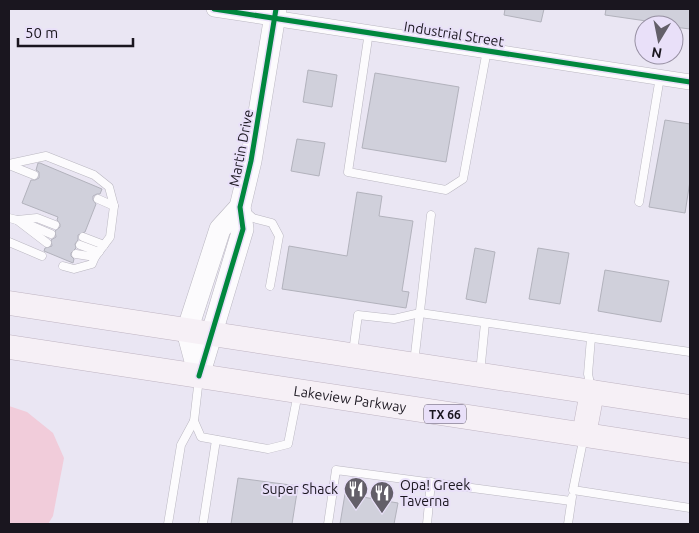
<svg xmlns="http://www.w3.org/2000/svg" width="699" height="533" font-family="Ubuntu,sans-serif">
  <style>
    .green { fill: #f1ccda }
    .building { fill: #d0d0db; stroke: #b2b2bc }
    .lines { fill: none; stroke-linecap: round; stroke-linejoin: round }
    .lane-casing { stroke: #bab7c1; stroke-width: 9 }
    .street-casing { stroke: #bab7c1; stroke-width: 16 }
    .secondary-casing { stroke: #bab7c1; stroke-width: 22 }
    .primary-casing { stroke: #bfb4c2; stroke-width: 25 }
    .lane { stroke: #fcfbfd; stroke-width: 8 }
    .street { stroke: #fcfbfd; stroke-width: 15 }
    .secondary { stroke: #fcfbfd; stroke-width: 21 }
    .primary { stroke: #f6f0f6; stroke-width: 24 }
    .cycleway-casing { stroke: #e9e0f9; stroke-width: 8 }
    .cycleway { stroke: #00873e; stroke-width: 5 }
    .labels { text-anchor: middle; dominant-baseline: central; stroke-width: 4; stroke-linejoin: round; paint-order: stroke }
    .shield { fill: #e9e0f9; stroke: #585360; stroke-width: 1 }
    .shield-label { font-size: 12px; font-weight: bold; fill: #1a161f }
    .street-label { font-size: 14px; fill: #1a161f; stroke: #e9e0f9 }
    .poi-label { font-size: 14px; fill: #1a161f; stroke: #e9e0f9; text-anchor: start }
  </style>
  <rect width="100%" height="100%" fill="#eae6f3"/>
  <path class="green" d="M 9,406 L 27,412 L 53,433 L 64,458 L 53,516 L 48,524 L 9,524 Z"/>
  <g class="building">
    <path d="M 505,9 L 544,9 L 541,22 L 504,15 Z"/>
    <path d="M 606,9 L 690,9 L 690,29 L 674,27 L 674,25 L 605,15 Z"/>
    <path d="M 308,70 L 337,75 L 332,107 L 303,102 Z"/>
    <path d="M 375,73 L 459,87 L 446,162 L 362,148 Z"/>
    <path d="M 665,120 L 690,124 L 690,181 L 685,213 L 649,207 Z"/>
    <path d="M 297,139 L 325,143 L 319,176 L 291,171 Z"/>
    <path d="M 38,163 L 40,163 L 102,189 L 100,194 L 97,194 L 93,196 L 93,200 L 96,204 L 85,232 L 78,235 L 78,240 L 75,244 L 76,248 L 71,253 L 71,256 L 74,259 L 73,263 L 44,251 L 45,248 L 52,246 L 51,240 L 56,237 L 55,231 L 60,227 L 60,224 L 57,220 L 58,217 L 22,203 L 31,180 L 35,180 L 39,178 L 39,172 L 36,170 Z"/>
    <path d="M 357,192 L 382,196 L 379,216 L 413,221 L 402,291 L 409,292 L 406,308 L 282,289 L 289,246 L 347,256 Z"/>
    <path d="M 475,248 L 495,252 L 486,303 L 466,299 Z"/>
    <path d="M 538,248 L 569,253 L 560,304 L 529,299 Z"/>
    <path d="M 605,270 L 669,281 L 661,322 L 598,311 Z"/>
    <path d="M 238,478 L 298,486 L 292,524 L 231,524 Z"/>
    <path d="M 345,494 L 398,503 L 394,524 L 340,524 Z"/>
  </g>
  <g class="lines">
    <g class="lane-casing">
      <g id="lane">
        <path d="M 369,32 L 348,172 L 446,190 L 463,179 L 487,50"/>
        <path d="M 9,164 L 46,156 L 94,175 L 109,187 L 114,206 L 110,237 L 95,257 L 76,254"/>
        <path d="M 9,165 L 34,175"/>
        <path d="M 98,199 L 114,206"/>
        <path d="M 639,202 L 660,77"/>
        <path d="M 246,212 L 253,218 L 272,223 L 279,236 L 270,286"/>
        <path d="M 9,218 L 17,220 L 47,243"/>
        <path d="M 17,220 L 37,218 L 55,225"/>
        <path d="M 25,223 L 51,234"/>
        <path d="M 83,237 L 104,245"/>
        <path d="M 9,242 L 42,256"/>
        <path d="M 80,245 L 99,252"/>
        <path d="M 63,266 L 74,269 L 92,264 L 95,257"/>
        <path d="M 591,338 L 588,374 L 591,388"/>
        <path d="M 353,352 L 358,315 L 394,319 L 420,313 L 690,352"/>
        <path d="M 414,363 L 431,215"/>
        <path d="M 480,373 L 485,323"/>
        <path d="M 199,378 L 194,421 L 201,437 L 268,449 L 288,444 L 298,393"/>
        <path d="M 584,436 L 573,490 L 690,508"/>
        <path d="M 168,524 L 181,445 L 194,421"/>
        <path d="M 203,524 L 216,440"/>
        <path d="M 328,524 L 336,470 L 571,501"/>
        <path d="M 427,524 L 431,482"/>
        <path d="M 568,524 L 572,497"/>
      </g>
    </g>
    <g class="street-casing">
      <path id="street" d="M 214,9 L 690,82"/>
    </g>
    <g class="secondary-casing">
      <g id="secondary">
        <path d="M 199,376 L 243,229 L 240,207 L 251,161 L 276,9"/>
        <path d="M 199,376 L 187,331 L 220,229 L 240,207"/>
      </g>
    </g>
    <g class="primary-casing">
      <g id="primary">
        <path d="M 9,303 L 690,407"/>
        <path id="s1" d="M 9,347 L 690,451"/>
        <path d="M 584,435 L 592,392"/>
      </g>
    </g>
    <use href="#lane" class="lane"/>
    <use href="#street" class="street"/>
    <use href="#secondary" class="secondary"/>
    <use href="#primary" class="primary"/>
    <g class="cycleway-casing">
      <g id="cycleway">
        <path d="M 214,9 L 690,82"/>
        <path d="M 199,376 L 243,229 L 240,207 L 251,161 L 276,9"/>
      </g>
    </g>
    <use href="#cycleway" class="cycleway"/>
  </g>
  <defs>
    <g id="restaurant-pin" transform="scale(1.25)"><path d="M0 17L-7.5 6A9.5 9.5 0 1 1 7.5 6Z" fill="#635f69" stroke="#e9e0f9"/><path d="M-5-6h1v4h1v-4h1v4h1v-4h1v5L-1.5 .5V6h-2V.5L-5-1ZM5-6V6H3V1.5H1.5Q1.5-4 5-6Z" fill="#fff"/></g>
  </defs>
  <g fill-rule="evenodd">
    <use href="#restaurant-pin" x="356" y="489"/>
    <use href="#restaurant-pin" x="382" y="493"/>
  </g>
  <g class="labels">
    <rect class="shield" x="424" y="404.5" width="42" height="19" rx="4"/>
    <g class="shield-label">
      <text x="445" y="414">TX 66</text>
    </g>
    <g class="street-label">
      <text transform="translate(454 34) rotate(9)">Industrial Street</text>
      <text transform="translate(241 148) rotate(-79)">Martin Drive</text>
      <text stroke="none"><textPath href="#s1" startOffset="345">Lakeview Parkway</textPath></text>
    </g>
    <g class="poi-label">
      <text x="400" y="485">Opa! Greek<tspan x="400" dy="16">Taverna</tspan></text>
      <text x="338" y="489" text-anchor="end">Super Shack</text>
    </g>
  </g>
  <rect width="699" height="533" fill="none" stroke="#1a161f" stroke-width="20"/>
  <g transform="translate(659 40) rotate(190)"><circle r="24" fill="#e9e0f9" stroke="#968fa2"/>
  <path d="M0-4L9 19L0 12L-9 19Z" fill="#635f69"/>
  <text y="-8" font-size="14" font-weight="bold" text-anchor="middle" fill="#1a161f">N</text>
  </g>
  <path d="M18 38v8h115v-8" fill="none" stroke="#1a161f" stroke-width="2.5"/>
  <text x="25" y="38" font-size="15" fill="#1a161f" stroke="#e9e0f9" stroke-width="4" paint-order="stroke">50 m</text>
</svg>
